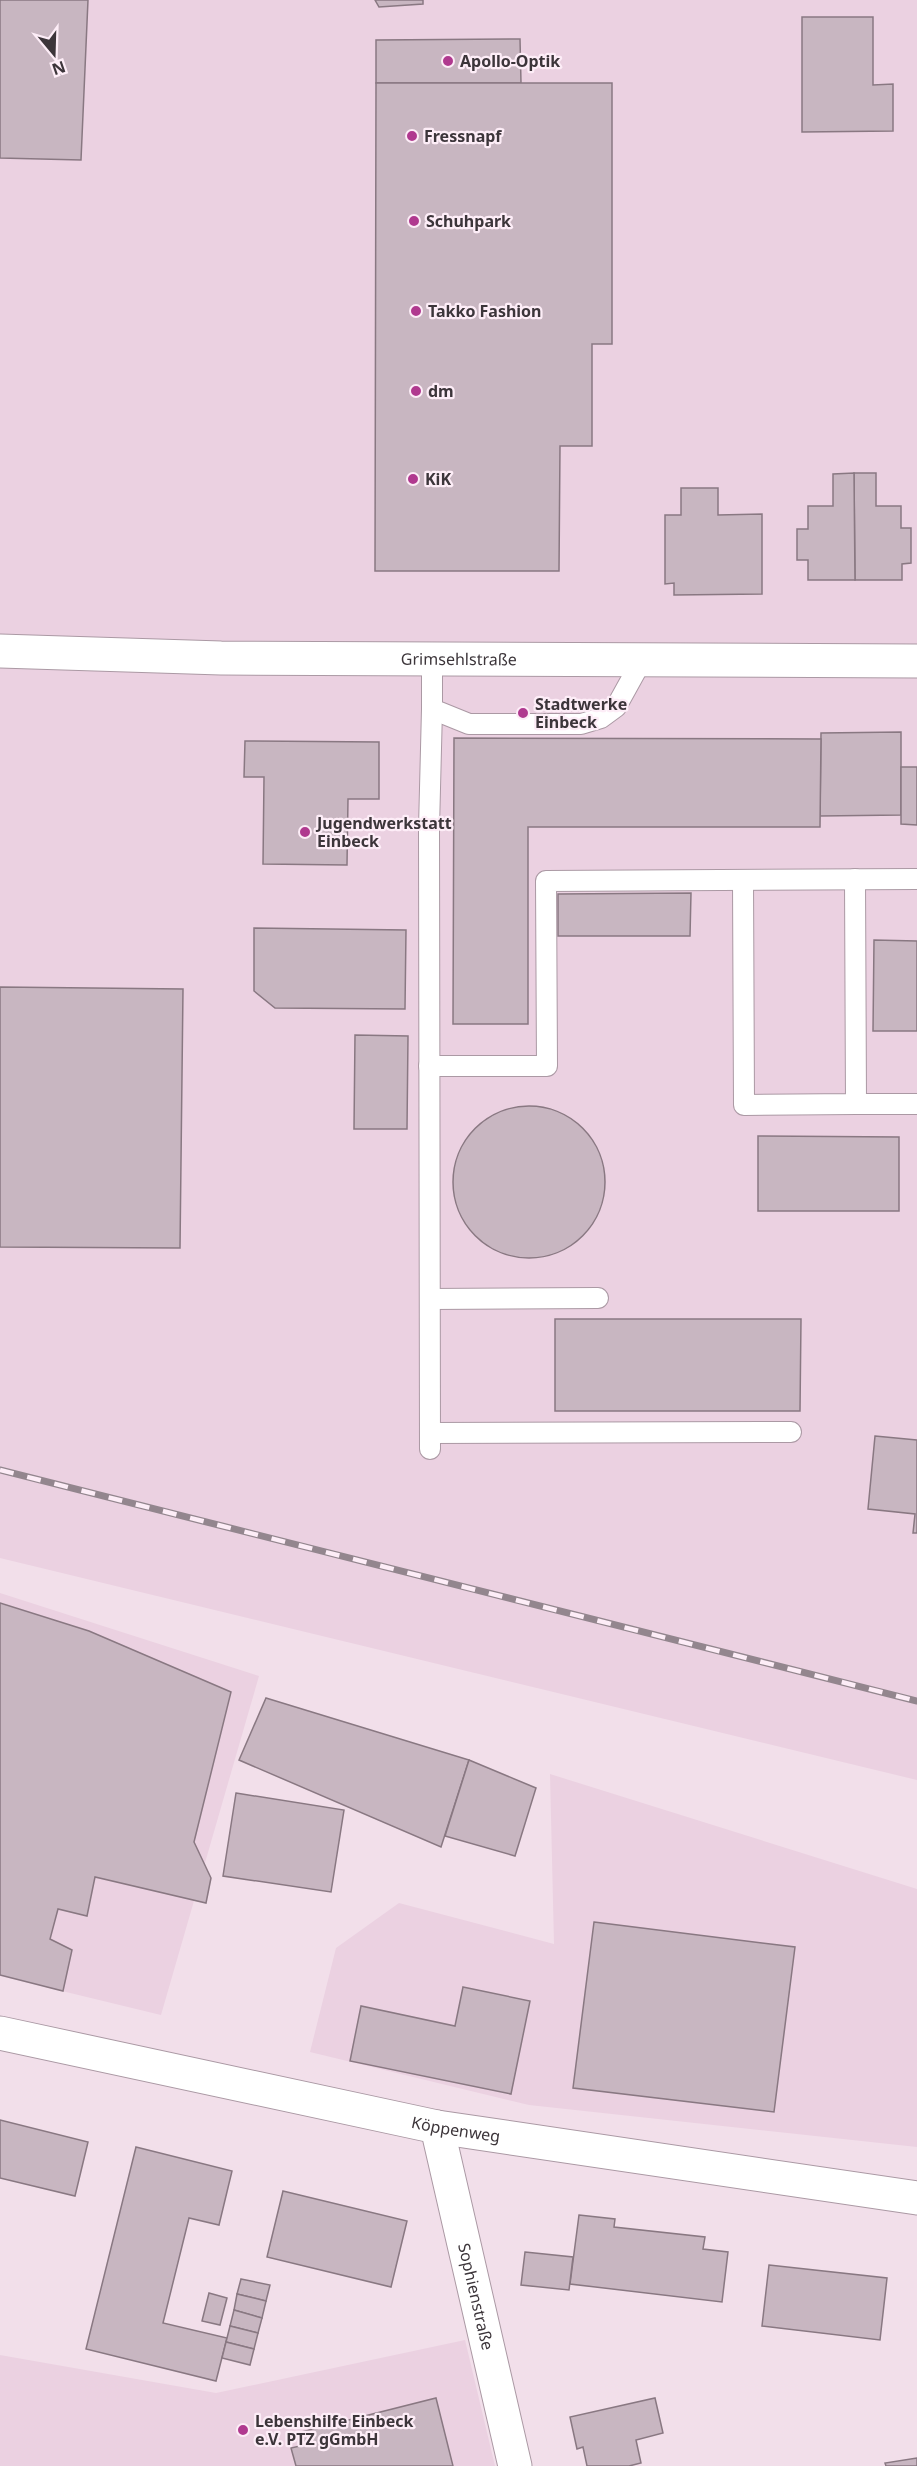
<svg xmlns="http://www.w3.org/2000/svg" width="917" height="2466" font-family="'Noto Sans',sans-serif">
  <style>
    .built { fill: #ebd1e1 }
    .building { fill: #c8b6c1; stroke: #897882; stroke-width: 1.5 }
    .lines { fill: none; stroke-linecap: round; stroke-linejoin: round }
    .lane-casing { stroke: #ab99a4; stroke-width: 22 }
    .street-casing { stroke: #ab99a4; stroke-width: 35 }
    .secondary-casing { stroke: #ab99a4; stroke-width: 35 }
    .lane { stroke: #fff; stroke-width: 20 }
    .street { stroke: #fff; stroke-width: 33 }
    .secondary { stroke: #fff; stroke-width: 33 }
    .rail-casing { stroke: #93868e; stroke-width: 7 }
    .rail { stroke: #fdedf7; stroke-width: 4.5; stroke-dasharray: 14; stroke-linecap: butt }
    .poi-dot { fill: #b0398f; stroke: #fdedf7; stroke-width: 2 }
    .labels { text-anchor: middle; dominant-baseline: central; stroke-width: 4.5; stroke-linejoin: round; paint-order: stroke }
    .poi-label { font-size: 16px; font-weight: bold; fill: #3c353a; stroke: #fdedf7; text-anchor: start }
    .street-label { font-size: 16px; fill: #3c353a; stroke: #fdedf7 }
  </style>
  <rect width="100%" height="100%" fill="#f2dfea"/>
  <g class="built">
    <path d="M 0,0 L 917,0 L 917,1780 L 0,1558 Z"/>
    <path d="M 0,1593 L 259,1676 L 161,2015 L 0,1976 Z"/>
    <path d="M 550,1774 L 917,1889 L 917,2147 L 529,2105 L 310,2052 L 336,1948 L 399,1903 L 554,1944 Z"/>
    <path d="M 465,2340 L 495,2466 L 0,2466 L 0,2355 L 216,2393 Z"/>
  </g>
  <g class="building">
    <path d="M 0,0 L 88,0 L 81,160 L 0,158 Z"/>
    <path d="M 375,0 L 423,0 L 423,4 L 379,7 Z"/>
    <path d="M 802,17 L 873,17 L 873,85 L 893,84 L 893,131 L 802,132 Z"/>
    <path d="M 520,39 L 521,83 L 376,83 L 376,40 Z"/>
    <path d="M 376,83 L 612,83 L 612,344 L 592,344 L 592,446 L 560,446 L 559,571 L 375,571 Z"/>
    <path d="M 854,473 L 876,473 L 876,506 L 901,506 L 901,528 L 911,528 L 911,563 L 902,564 L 902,580 L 855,580 Z"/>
    <path d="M 854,473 L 855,580 L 808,580 L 808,560 L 797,560 L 797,529 L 808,529 L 808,506 L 833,506 L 833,474 Z"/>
    <path d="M 681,488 L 718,488 L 718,515 L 762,514 L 762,594 L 674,595 L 674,583 L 665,584 L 665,515 L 681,515 Z"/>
    <path d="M 901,732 L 901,815 L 820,816 L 821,733 Z"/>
    <path d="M 454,738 L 821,739 L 820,827 L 528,827 L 528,1024 L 453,1024 Z"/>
    <path d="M 245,741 L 379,742 L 379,799 L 348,799 L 347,865 L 263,864 L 264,777 L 244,777 Z"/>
    <path d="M 901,767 L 917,767 L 917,825 L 901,824 Z"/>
    <path d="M 691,893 L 690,936 L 558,936 L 558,894 Z"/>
    <path d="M 254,928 L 406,930 L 405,1009 L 275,1008 L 254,991 Z"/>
    <path d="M 874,940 L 917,941 L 917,1031 L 873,1031 Z"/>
    <path d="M 0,987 L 183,989 L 180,1248 L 0,1247 Z"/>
    <path d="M 355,1035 L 408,1036 L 407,1129 L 354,1129 Z"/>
    <circle cx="529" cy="1182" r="76"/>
    <path d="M 758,1136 L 899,1137 L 899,1211 L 758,1211 Z"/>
    <path d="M 555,1319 L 801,1319 L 800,1411 L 555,1411 Z"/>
    <path d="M 875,1436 L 917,1440 L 917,1533 L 913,1533 L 915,1514 L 868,1509 Z"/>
    <path d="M 0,1603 L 89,1631 L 231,1692 L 194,1842 L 211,1878 L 206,1903 L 95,1877 L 87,1916 L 58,1909 L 50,1939 L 72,1950 L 63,1991 L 0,1975 Z"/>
    <path d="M 266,1698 L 469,1760 L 441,1847 L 239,1760 Z"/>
    <path d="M 469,1760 L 536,1788 L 515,1856 L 445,1836 Z"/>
    <path d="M 236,1793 L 344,1810 L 331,1892 L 223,1876 Z"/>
    <path d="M 594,1922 L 795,1947 L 774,2112 L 573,2088 Z"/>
    <path d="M 463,1987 L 530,2001 L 511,2094 L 350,2061 L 361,2006 L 455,2026 Z"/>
    <path d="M 0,2120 L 88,2142 L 75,2196 L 0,2178 Z"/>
    <path d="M 136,2147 L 232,2171 L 219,2225 L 189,2218 L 163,2323 L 227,2338 L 216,2381 L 86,2349 Z"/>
    <path d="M 283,2191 L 407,2221 L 391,2287 L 267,2257 Z"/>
    <path d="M 579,2215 L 615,2219 L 614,2227 L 705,2237 L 703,2249 L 728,2252 L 722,2302 L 570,2284 Z"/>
    <path d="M 525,2252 L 573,2257 L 569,2290 L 521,2285 Z"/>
    <path d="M 769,2265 L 887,2278 L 880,2340 L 762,2326 Z"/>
    <path d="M 241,2279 L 270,2285 L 266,2301 L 237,2294 Z"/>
    <path d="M 209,2293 L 227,2298 L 220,2325 L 202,2321 Z"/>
    <path d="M 237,2294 L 266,2301 L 262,2318 L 234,2310 Z"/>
    <path d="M 234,2310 L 262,2318 L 258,2333 L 230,2326 Z"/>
    <path d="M 230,2326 L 258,2333 L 254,2349 L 226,2342 Z"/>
    <path d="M 226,2342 L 254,2349 L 250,2365 L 222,2358 Z"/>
    <path d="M 436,2398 L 453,2466 L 296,2466 L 291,2448 L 300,2446 L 297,2433 Z"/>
    <path d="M 655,2398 L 663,2433 L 636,2440 L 641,2463 L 629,2466 L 587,2466 L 583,2447 L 577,2449 L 570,2417 Z"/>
    <path d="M 917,2458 L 917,2466 L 886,2466 L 885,2463 Z"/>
  </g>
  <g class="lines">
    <g class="lane-casing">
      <g id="lane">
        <path d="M 432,659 L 432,709 L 469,724 L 581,724 L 601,718 L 616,707 L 642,660"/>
        <path d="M 743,880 L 744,1105 L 856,1104 L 855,879"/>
        <path d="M 429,1066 L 547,1066 L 546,881 L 917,879"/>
        <path d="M 856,1104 L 917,1104"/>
        <path d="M 430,1299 L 598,1298"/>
        <path d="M 430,1433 L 791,1432"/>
        <path d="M 430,1449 L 429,828 L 432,709"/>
      </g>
    </g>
    <g class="street-casing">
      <g id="street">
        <path id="s1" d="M 0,2033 L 437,2127 L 917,2198"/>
        <path id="s2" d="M 437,2127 L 515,2466"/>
      </g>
    </g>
    <g class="secondary-casing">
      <g id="secondary">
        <path id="s3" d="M 0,651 L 221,658 L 917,661"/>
      </g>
    </g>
    <use href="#lane" class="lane"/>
    <use href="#street" class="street"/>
    <use href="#secondary" class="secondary"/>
    <g class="rail-casing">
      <path id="rail" d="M 0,1470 L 917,1701"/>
    </g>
    <use href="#rail" class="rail"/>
  </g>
  <g class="poi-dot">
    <circle cx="448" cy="61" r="6"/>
    <circle cx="412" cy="136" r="6"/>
    <circle cx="414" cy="221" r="6"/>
    <circle cx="416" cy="311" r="6"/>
    <circle cx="416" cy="391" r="6"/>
    <circle cx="413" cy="479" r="6"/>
    <circle cx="523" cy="713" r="6"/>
    <circle cx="305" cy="832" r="6"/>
    <circle cx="243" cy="2430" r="6"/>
  </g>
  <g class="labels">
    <g class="poi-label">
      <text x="460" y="61">Apollo-Optik</text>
      <text x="424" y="136">Fressnapf</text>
      <text x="426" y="221">Schuhpark</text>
      <text x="428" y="311">Takko Fashion</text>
      <text x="428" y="391">dm</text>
      <text x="425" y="479">KiK</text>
      <text x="535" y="704">Stadtwerke<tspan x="535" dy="18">Einbeck</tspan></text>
      <text x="317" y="823">Jugendwerkstatt<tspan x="317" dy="18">Einbeck</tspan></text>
      <text x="255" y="2421">Lebenshilfe Einbeck<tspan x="255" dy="18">e.V. PTZ gGmbH</tspan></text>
    </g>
    <g class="street-label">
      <text stroke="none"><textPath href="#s3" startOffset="459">Grimsehlstraße</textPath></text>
      <text stroke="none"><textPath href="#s1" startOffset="466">Köppenweg</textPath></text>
      <text stroke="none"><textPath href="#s2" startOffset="174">Sophienstraße</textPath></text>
    </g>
  </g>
  <g transform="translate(54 54) rotate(161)" stroke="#fdedf7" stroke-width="4.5" paint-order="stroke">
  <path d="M0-4.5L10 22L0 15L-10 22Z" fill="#3c353a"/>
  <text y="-9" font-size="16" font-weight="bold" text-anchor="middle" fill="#3c353a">N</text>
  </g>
</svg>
